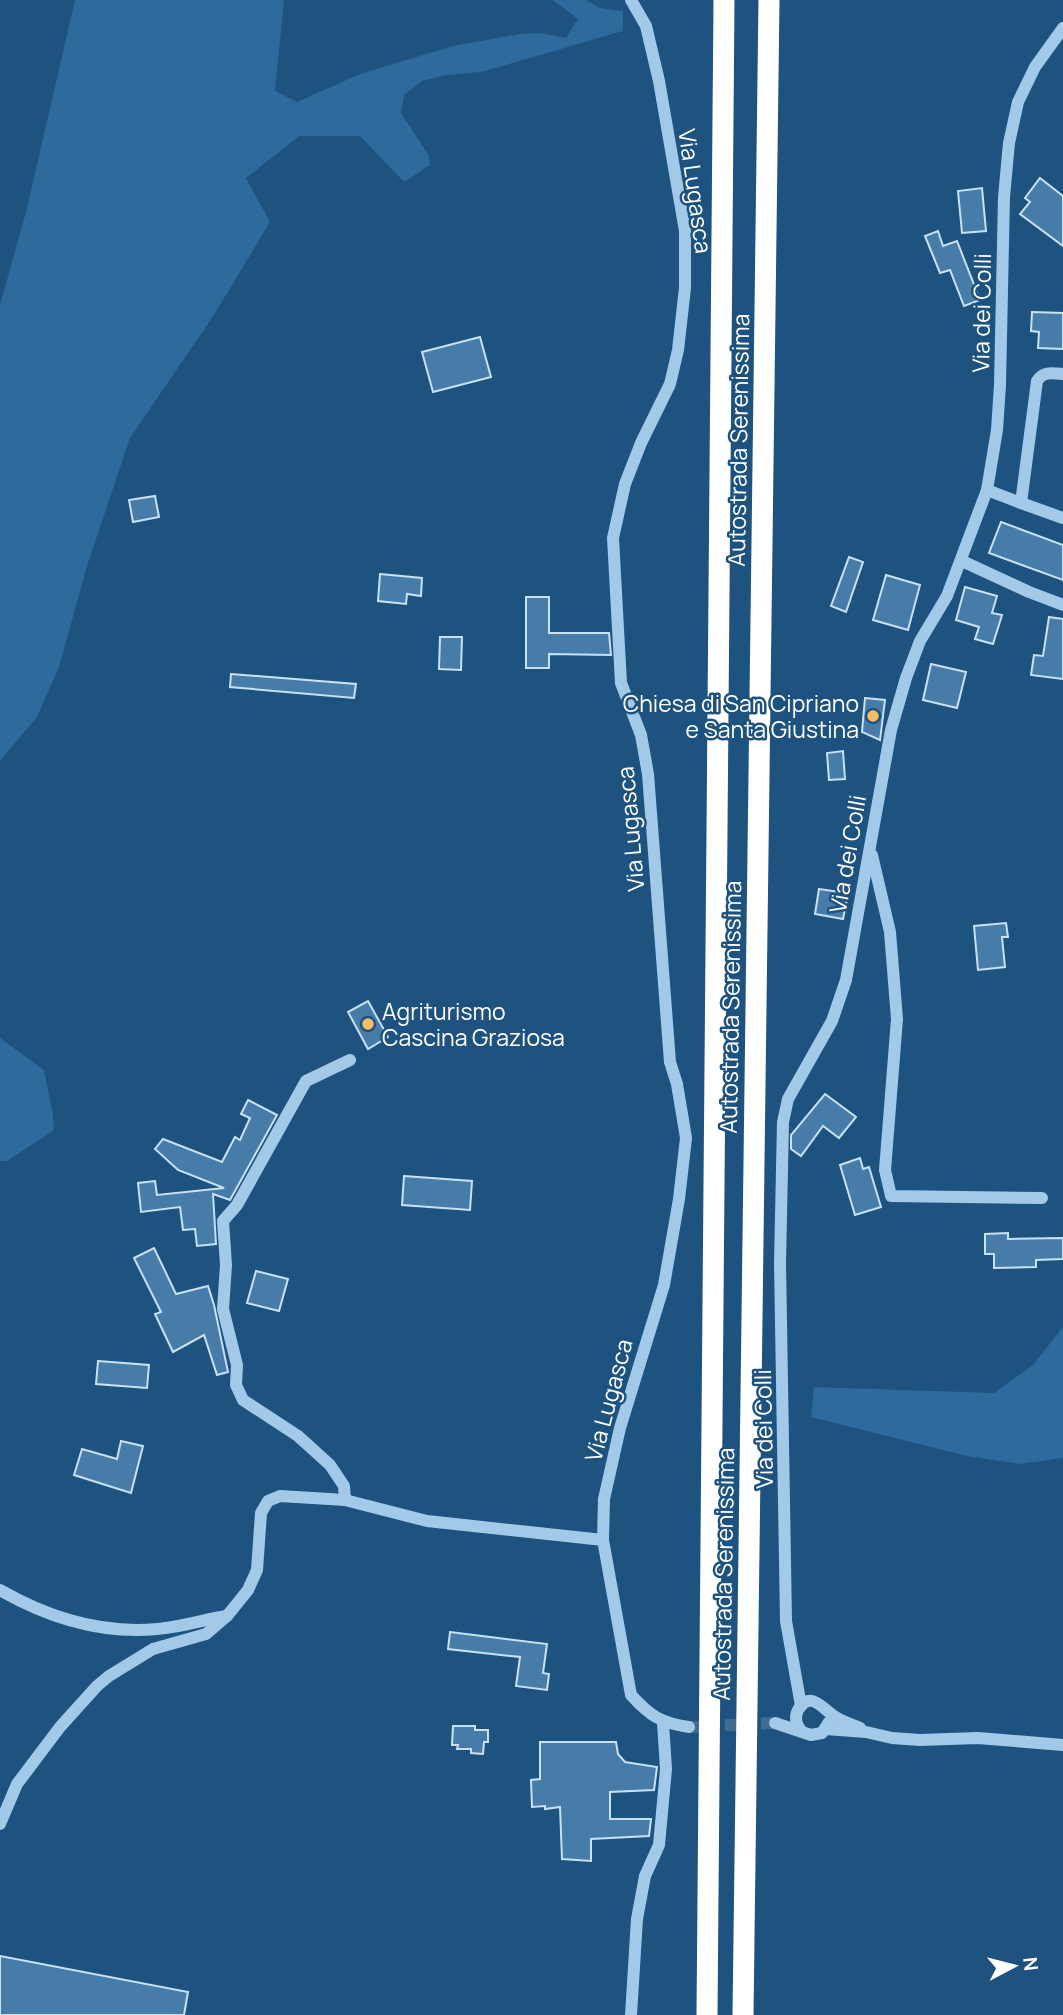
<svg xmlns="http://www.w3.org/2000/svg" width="1063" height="2015" font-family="Manrope,sans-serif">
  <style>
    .green { fill: #2e6a9c }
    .building { fill: #477ca9; stroke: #c7e1f6; stroke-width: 2 }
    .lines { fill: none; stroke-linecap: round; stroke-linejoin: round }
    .minor-tunnel { stroke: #406c92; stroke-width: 12; stroke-dasharray: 12 6; stroke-linecap: butt }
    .minor { stroke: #a3c9e8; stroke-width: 12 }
    .highway { stroke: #fff; stroke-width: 21 }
    .poi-dot { fill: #f7bd62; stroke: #1e527f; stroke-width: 2.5 }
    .labels { text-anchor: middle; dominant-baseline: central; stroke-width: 5; stroke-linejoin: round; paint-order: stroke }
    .street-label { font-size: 23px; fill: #fff; stroke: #1e527f }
    .poi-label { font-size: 23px; fill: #fff; stroke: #1e527f; text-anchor: end }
  </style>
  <rect width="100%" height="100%" fill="#1e527f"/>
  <g class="green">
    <path d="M 75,0 L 284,0 L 275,91 L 297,102 L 360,74 L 453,46 L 520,34 L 540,33 L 566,38 L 578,19 L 553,0 L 586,0 L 600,8 L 623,11 L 623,31 L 481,72 L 447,75 L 422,81 L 404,95 L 401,113 L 429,156 L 430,165 L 404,182 L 360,136 L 299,136 L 246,178 L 270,222 L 214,315 L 130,438 L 87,566 L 59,667 L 37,717 L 0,761 L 0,305 L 26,212 Z"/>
    <path d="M 0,1038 L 44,1070 L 53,1114 L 54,1130 L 7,1161 L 0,1161 Z"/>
    <path d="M 1063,1327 L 1063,1458 L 1019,1464 L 967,1456 L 811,1417 L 814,1387 L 994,1393 L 1033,1365 Z"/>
  </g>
  <g class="building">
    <path d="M 1040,178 L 1063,196 L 1063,246 L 1020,214 L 1030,202 L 1025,198 Z"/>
    <path d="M 982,188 L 986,231 L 962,233 L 958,191 Z"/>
    <path d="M 938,231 L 943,246 L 957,241 L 980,300 L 964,306 L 950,270 L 940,273 L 925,236 Z"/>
    <path d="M 1032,312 L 1063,313 L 1063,349 L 1038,348 L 1039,332 L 1031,331 Z"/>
    <path d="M 480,337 L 491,377 L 433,392 L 422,352 Z"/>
    <path d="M 155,496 L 159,517 L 133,522 L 129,500 Z"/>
    <path d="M 1001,522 L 1063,545 L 1063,580 L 989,553 Z"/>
    <path d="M 849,557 L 863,562 L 846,612 L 831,606 Z"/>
    <path d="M 380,574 L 422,578 L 421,596 L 407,594 L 406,604 L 378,601 Z"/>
    <path d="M 886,575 L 920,585 L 908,630 L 873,620 Z"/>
    <path d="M 965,587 L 997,596 L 992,613 L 1002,615 L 993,644 L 975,639 L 979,627 L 956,620 Z"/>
    <path d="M 526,597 L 549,597 L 549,633 L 609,633 L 611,655 L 549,654 L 549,668 L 526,668 Z"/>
    <path d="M 1049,617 L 1063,619 L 1063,679 L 1031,675 L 1034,655 L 1043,656 Z"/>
    <path d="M 440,637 L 462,637 L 461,670 L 439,669 Z"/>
    <path d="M 931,664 L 966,672 L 957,708 L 923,700 Z"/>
    <path d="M 231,674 L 356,684 L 354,698 L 230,687 Z"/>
    <path d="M 865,698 L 885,700 L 880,740 L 862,732 Z"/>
    <path d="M 843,751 L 845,779 L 829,780 L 827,753 Z"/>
    <path d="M 819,889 L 840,892 L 839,897 L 847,899 L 843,919 L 815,914 Z"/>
    <path d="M 1006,923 L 1008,937 L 1002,937 L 1005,967 L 978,970 L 974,926 Z"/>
    <path d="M 368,1001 L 388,1037 L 368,1049 L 348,1012 Z"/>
    <path d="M 825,1094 L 856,1117 L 839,1138 L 823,1126 L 801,1156 L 791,1149 L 791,1135 Z"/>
    <path d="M 248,1100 L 277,1115 L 230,1200 L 213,1194 L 216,1244 L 197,1246 L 195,1229 L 183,1230 L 180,1207 L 141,1212 L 138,1183 L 155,1181 L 157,1195 L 224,1188 L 178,1170 L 155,1149 L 163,1139 L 222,1162 L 235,1137 L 240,1140 L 250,1118 L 241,1114 Z"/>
    <path d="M 860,1158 L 863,1169 L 869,1167 L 881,1207 L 855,1215 L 840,1165 Z"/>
    <path d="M 404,1176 L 472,1181 L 470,1210 L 402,1205 Z"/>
    <path d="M 1008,1233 L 1008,1239 L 1063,1238 L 1063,1259 L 1036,1260 L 1036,1267 L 994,1268 L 994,1254 L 985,1254 L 985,1234 Z"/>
    <path d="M 154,1248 L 176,1294 L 208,1286 L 214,1305 L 228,1372 L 217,1375 L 204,1335 L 173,1352 L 155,1314 L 161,1312 L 134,1258 Z"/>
    <path d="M 256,1271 L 288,1279 L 279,1311 L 247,1303 Z"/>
    <path d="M 98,1361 L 149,1365 L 147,1388 L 96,1384 Z"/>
    <path d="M 121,1441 L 143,1446 L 131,1493 L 74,1475 L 82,1449 L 117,1459 Z"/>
    <path d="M 450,1632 L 547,1644 L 543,1673 L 549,1674 L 547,1690 L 516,1686 L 520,1657 L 448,1649 Z"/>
    <path d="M 453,1726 L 475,1726 L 475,1730 L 488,1730 L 488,1742 L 484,1742 L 483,1754 L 471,1753 L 471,1749 L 457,1749 L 458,1745 L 452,1745 Z"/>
    <path d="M 540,1742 L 616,1742 L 618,1754 L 625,1762 L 657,1767 L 654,1790 L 610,1792 L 610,1819 L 651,1819 L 649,1836 L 591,1839 L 591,1861 L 562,1859 L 560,1807 L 545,1809 L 545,1806 L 532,1807 L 531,1780 L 540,1779 Z"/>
    <path d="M 0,1956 L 188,1992 L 184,2015 L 0,2015 Z"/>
  </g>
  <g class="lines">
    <path class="minor-tunnel" d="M 689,1727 L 775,1723"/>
    <g class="minor">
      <path d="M 1063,374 C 1053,373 1043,371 1037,381 L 1021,503 L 1063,518"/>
      <path d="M 987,490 L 1021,503"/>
      <path d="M 962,561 L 1029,592 L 1063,605"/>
      <path d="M 872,855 L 890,932 L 897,1019 L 885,1170 L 891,1196 L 1042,1198"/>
      <path d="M 345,1500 L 344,1486 L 330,1465 L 298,1436 L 243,1400 L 236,1385 L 237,1365 L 223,1309 L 226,1265 L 223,1221 L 237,1205 L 306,1081 L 350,1060"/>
      <path d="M 603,1540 L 604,1499 L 620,1428 L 664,1285 L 679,1199 L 686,1138 L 677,1084 L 670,1062 L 648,774 L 641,735 L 621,683 L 613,538 L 625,484 L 641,443 L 670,384 L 678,350 L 685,288 L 685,231 L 659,81 L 646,26 L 631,0"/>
      <path d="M 0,1590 C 47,1617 101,1634 157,1629 C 180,1627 203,1620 226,1616"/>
      <path d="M 801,1706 L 786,1621 L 780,1263 L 783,1122 L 788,1099 L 832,1021 L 846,980 L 891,730 L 906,678 L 920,641 L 947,596 L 987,490 L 997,430 L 1000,385 L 1004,197 L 1009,143 L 1018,102 L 1035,67 L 1063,28"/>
      <path d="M 775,1723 L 811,1735 L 822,1733 L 829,1722"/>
      <path d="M 826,1729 L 866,1732 L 892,1738 L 920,1740 L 978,1738 L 1063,1745"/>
      <path d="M 801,1731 C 796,1724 794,1718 798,1710 C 809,1691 821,1706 830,1713 C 837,1720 851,1724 860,1728"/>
      <path d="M 0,1824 L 17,1784 L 60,1727 L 97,1686 L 109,1676 L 153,1649 L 206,1634 L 227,1616 L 248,1590 L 257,1570 L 261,1513 L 268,1501 L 280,1496 L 345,1500 L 427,1521 L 603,1540 L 631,1695 C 650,1716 661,1723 689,1727"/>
      <path d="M 631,2015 L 637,1919 L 645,1876 L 659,1845 L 666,1769 L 663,1723"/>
    </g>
    <g class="highway">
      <path d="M 707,2015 L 724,0"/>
      <path d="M 743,2015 L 769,0"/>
    </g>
  </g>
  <g class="poi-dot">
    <circle cx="873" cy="716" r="7"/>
    <circle cx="368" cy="1024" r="7"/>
  </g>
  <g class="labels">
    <g class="street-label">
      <text transform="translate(696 191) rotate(82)">Via Lugasca</text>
      <text transform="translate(981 313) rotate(-89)">Via dei Colli</text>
      <text transform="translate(738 440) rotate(-89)">Autostrada Serenissima</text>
      <text transform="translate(630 829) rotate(-95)">Via Lugasca</text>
      <text transform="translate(847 854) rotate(-80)">Via dei Colli</text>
      <text transform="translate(730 1007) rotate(-89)">Autostrada Serenissima</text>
      <text transform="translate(608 1400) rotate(-75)">Via Lugasca</text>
      <text transform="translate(763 1429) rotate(-91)">Via dei Colli</text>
      <text transform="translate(723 1574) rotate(-89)">Autostrada Serenissima</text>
    </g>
    <g class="poi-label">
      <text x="859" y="703">Chiesa di San Cipriano<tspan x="859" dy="26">e Santa Giustina</tspan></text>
      <text x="382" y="1011" text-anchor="start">Agriturismo<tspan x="382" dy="26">Cascina Graziosa</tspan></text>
    </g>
  </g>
  <g transform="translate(1014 1966) rotate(83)" stroke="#1e527f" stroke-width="5" paint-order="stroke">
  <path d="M0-5L12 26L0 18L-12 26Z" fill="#ffffff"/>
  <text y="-10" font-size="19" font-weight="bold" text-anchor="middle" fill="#ffffff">N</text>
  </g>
</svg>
